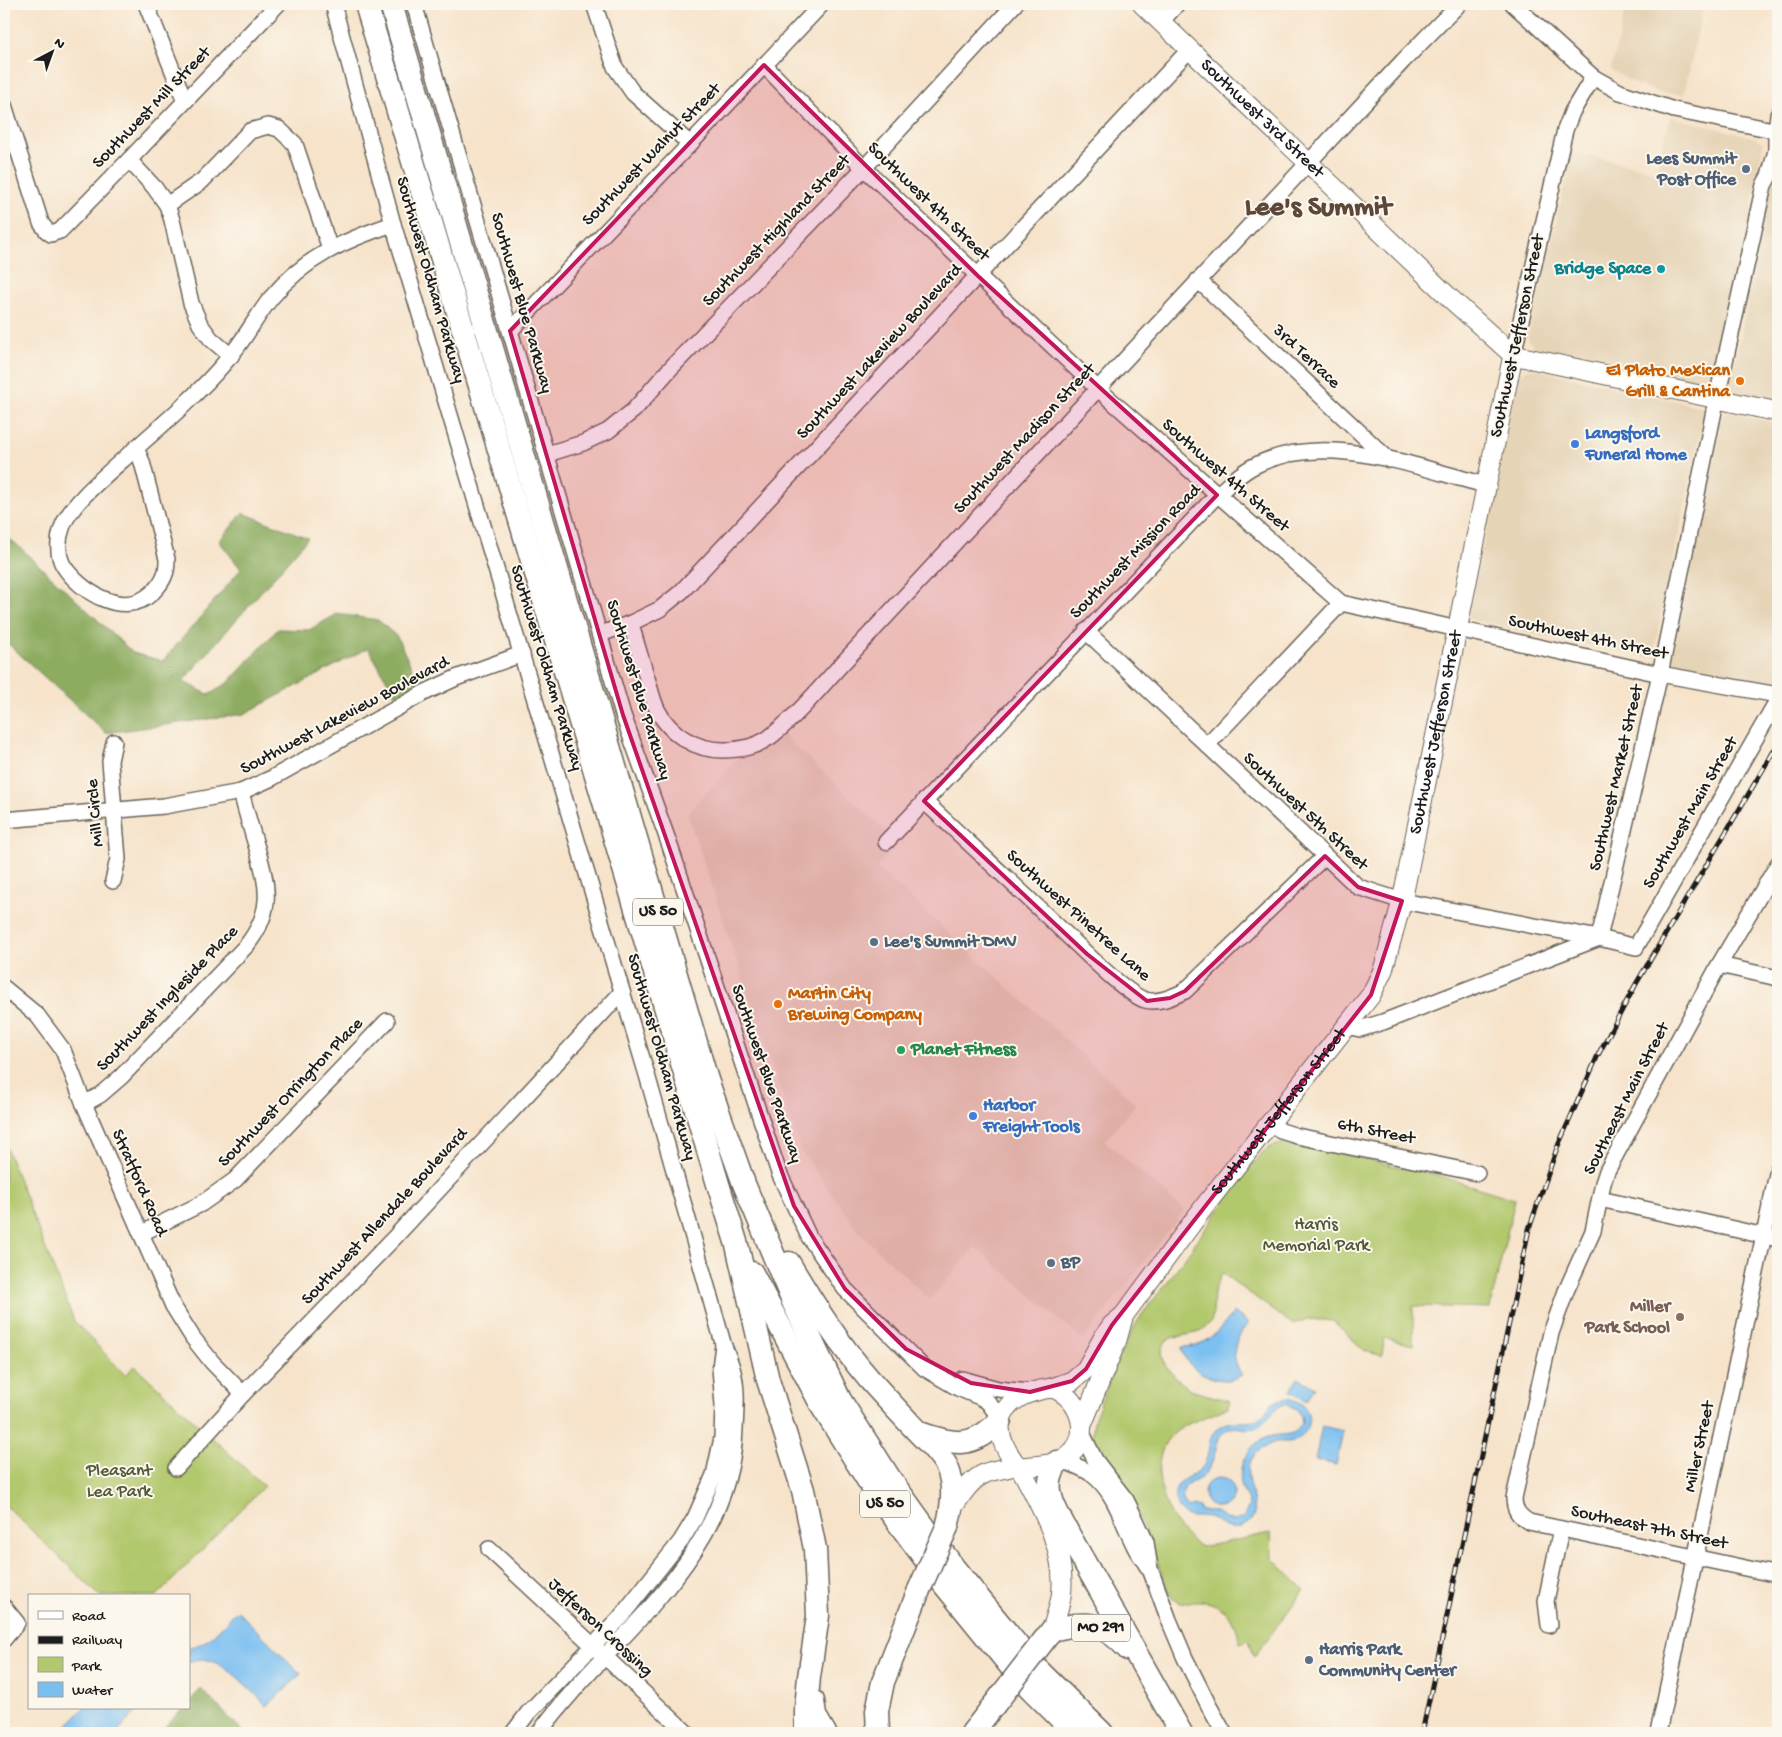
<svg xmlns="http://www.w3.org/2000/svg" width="1782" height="1737" font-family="'Gochi Hand',sans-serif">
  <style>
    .built { fill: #e6d4b7 }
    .green { fill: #b2c86d; stroke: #677244 }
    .forest { fill: #8dac60; stroke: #54643e }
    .water { fill: #7bbff1; stroke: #4c6e86; fill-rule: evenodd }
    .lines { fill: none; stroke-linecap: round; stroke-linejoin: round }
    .minor-casing { stroke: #686259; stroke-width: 18 }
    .major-casing { stroke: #686259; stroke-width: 21 }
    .highway-casing { stroke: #686259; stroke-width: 25 }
    .minor { stroke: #fff; stroke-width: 15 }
    .major { stroke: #fff; stroke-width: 19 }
    .highway { stroke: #fff; stroke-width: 22 }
    .rail-casing { stroke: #1c1c1c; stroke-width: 5 }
    .rail { stroke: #fbf7ec; stroke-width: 3; stroke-dasharray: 9; stroke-linecap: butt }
    .highway-bridge-casing { stroke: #686259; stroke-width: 25; stroke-linecap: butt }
    .highway-bridge { stroke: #fff; stroke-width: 22 }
    .marked { fill: #c2185b; fill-opacity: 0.2; stroke: #c2185b; stroke-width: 4; stroke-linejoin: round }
    .service-dot { fill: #5c6f8a; stroke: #fbf7ec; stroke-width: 2 }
    .culture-dot { fill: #0f9aa8; stroke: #fbf7ec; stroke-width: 2 }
    .food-dot { fill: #e8710a; stroke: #fbf7ec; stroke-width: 2 }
    .shop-dot { fill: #3f7fe0; stroke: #fbf7ec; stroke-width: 2 }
    .leisure-dot { fill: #2e9e5b; stroke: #fbf7ec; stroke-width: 2 }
    .education-dot { fill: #8d6e63; stroke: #fbf7ec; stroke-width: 2 }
    .labels { text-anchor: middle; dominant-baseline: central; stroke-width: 4; stroke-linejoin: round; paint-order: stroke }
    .shield { fill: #fbf7ec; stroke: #5f5e5a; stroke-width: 1 }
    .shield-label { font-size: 16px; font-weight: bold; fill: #1c1c1c }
    .street-label { font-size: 18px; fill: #1c1c1c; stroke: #fbf7ec }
    .service-label { font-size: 18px; font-weight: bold; fill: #4e5e75; stroke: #fbf7ec; text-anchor: start }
    .culture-label { font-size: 18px; font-weight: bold; fill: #0d838f; stroke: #fbf7ec; text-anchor: end }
    .food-label { font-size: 18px; font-weight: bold; fill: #c56008; stroke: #fbf7ec; text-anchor: end }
    .shop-label { font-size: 18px; font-weight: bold; fill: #366cbe; stroke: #fbf7ec; text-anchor: start }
    .leisure-label { font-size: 18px; font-weight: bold; fill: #27864d; stroke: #fbf7ec; text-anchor: start }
    .park-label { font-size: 18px; fill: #505838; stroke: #fbf7ec }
    .education-label { font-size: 18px; font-weight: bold; fill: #785e54; stroke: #fbf7ec; text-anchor: end }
    .town-label { font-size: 28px; font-weight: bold; fill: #5d463a; stroke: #fbf7ec }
  </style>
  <rect width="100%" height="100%" fill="#fbf7ec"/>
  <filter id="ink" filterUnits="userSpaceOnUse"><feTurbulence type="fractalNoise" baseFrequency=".02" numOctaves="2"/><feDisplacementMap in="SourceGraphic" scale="10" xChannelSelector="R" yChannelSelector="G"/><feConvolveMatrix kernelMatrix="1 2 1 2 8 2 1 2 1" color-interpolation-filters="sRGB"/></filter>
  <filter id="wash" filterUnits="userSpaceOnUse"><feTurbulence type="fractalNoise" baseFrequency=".0096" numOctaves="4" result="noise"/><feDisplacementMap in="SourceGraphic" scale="20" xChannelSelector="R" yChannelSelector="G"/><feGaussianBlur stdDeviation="1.12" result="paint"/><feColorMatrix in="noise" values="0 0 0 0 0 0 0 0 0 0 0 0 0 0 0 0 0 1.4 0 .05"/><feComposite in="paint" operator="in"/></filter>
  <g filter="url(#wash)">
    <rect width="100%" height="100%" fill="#f6e3ca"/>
    <g class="built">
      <path d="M 1627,4 L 1704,4 L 1684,94 L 1663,93 L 1638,85 L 1611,70 Z"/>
      <path d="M 1670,117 L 1753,137 L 1763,143 L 1745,248 L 1712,386 L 1707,388 L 1535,347 L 1529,342 L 1528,337 L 1573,151 L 1656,172 Z"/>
      <path d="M 1778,155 L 1778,404 L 1732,395 L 1727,385 L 1728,379 L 1732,376 Z"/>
      <path d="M 1528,369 L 1535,369 L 1701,407 L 1705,408 L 1708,413 L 1707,422 L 1702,425 L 1654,650 L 1651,655 L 1646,657 L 1474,621 L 1468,617 L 1517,380 L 1521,374 Z"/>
      <path d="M 1727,411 L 1738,412 L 1743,416 L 1778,423 L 1778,682 L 1776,683 L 1678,663 L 1675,662 L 1672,658 L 1721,429 L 1718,425 L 1721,418 Z"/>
      <path d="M 782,734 L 899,843 L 877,867 L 1136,1104 L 1105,1141 L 1185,1210 L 1083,1340 L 975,1247 L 930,1300 L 860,1233 L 801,1151 L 687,813 L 741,755 Z"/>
    </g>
    <g class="green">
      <path d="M 4,1142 L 74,1321 L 125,1375 L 135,1366 L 264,1486 L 157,1596 L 100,1596 L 4,1504 Z"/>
      <path d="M 1288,1142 L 1436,1175 L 1515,1199 L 1490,1308 L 1413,1306 L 1413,1345 L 1384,1338 L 1382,1356 L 1365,1351 L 1333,1321 L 1308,1319 L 1292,1324 L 1222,1273 L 1214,1292 L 1213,1313 L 1211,1322 L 1200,1332 L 1171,1338 L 1166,1341 L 1163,1347 L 1162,1355 L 1166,1367 L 1176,1378 L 1187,1387 L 1197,1392 L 1230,1401 L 1228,1407 C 1208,1418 1187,1420 1170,1437 C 1143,1465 1170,1534 1202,1547 L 1271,1533 L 1272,1558 L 1304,1590 L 1254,1657 L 1249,1640 L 1240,1643 C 1238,1637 1237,1629 1235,1624 C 1229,1610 1211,1600 1197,1601 C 1184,1601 1184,1608 1172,1598 L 1131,1497 L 1106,1467 L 1092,1439 L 1094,1420 L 1114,1369 L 1132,1330 L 1143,1313 L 1166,1284 L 1241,1179 L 1259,1156 L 1269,1147 Z"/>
    </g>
    <g class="forest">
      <path d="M 243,513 L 308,538 L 183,681 L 209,695 L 229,682 L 278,629 L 309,630 L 337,614 L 378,620 L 397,637 L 419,683 L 396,696 L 368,648 L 244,714 L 106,733 L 4,640 L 4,537 L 15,543 L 133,653 L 163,661 L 241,569 L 219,541 Z"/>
      <path d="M 201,1689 L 245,1733 L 159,1733 L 183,1708 L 189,1708 L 189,1702 Z"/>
    </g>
    <g class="water">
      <path d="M 1234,1312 L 1248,1323 C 1234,1342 1229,1354 1242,1375 C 1238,1377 1232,1380 1227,1380 C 1210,1381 1182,1366 1182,1347 C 1205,1348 1221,1329 1234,1312 Z"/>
      <path d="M 1298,1378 L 1315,1387 L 1306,1401 L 1290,1391 Z"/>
      <path d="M 1288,1398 C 1297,1400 1305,1404 1308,1414 C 1311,1424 1304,1439 1294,1441 C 1287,1443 1281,1441 1275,1442 C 1267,1445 1258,1451 1253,1457 C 1235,1481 1272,1512 1243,1526 C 1238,1528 1230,1529 1225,1527 C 1220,1525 1217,1520 1212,1518 C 1199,1513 1188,1524 1178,1507 C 1175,1502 1174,1495 1176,1489 C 1181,1476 1197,1476 1204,1465 C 1211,1452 1206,1437 1219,1427 C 1231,1418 1243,1425 1255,1420 C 1272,1413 1264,1401 1288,1398 ZM 1285,1404 L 1297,1409 L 1301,1416 L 1302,1423 L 1295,1432 C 1287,1436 1277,1434 1268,1437 C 1247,1445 1236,1467 1242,1488 C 1244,1494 1248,1500 1249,1506 L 1243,1518 L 1234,1521 L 1228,1520 L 1214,1511 L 1200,1511 L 1199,1507 L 1192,1505 L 1189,1508 L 1187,1507 C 1183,1501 1181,1496 1184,1489 C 1187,1482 1193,1483 1199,1479 C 1203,1477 1207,1471 1209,1468 C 1218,1455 1213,1440 1226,1430 C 1235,1424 1245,1431 1255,1428 C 1268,1423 1271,1408 1285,1404 Z"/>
      <path d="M 1322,1426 L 1343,1431 L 1336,1465 L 1315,1460 Z"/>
      <circle cx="1219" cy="1493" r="15"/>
      <path d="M 237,1610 L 301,1674 L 267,1706 C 250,1690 214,1646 189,1663 L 189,1647 C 206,1647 226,1622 237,1610 Z"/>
      <path d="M 84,1708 L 140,1708 L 116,1733 L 60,1733 Z"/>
    </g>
  </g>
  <g filter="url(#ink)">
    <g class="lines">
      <g class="minor-casing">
        <g id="minor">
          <path d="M 146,4 L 185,101"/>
          <path d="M 333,4 L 393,224 L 647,1075 L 723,1343 C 726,1352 730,1360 732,1368 C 738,1387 736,1409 735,1429 C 731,1561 609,1636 539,1733"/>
          <path d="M 414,4 L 623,715 L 669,843 L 779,1173 L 809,1237 L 845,1289 L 924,1368 L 958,1388 L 982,1398 L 988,1402 L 1000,1418"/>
          <path d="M 594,4 L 615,67 L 633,93 L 690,144"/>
          <path d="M 1513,4 L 1593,77 L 1620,92 L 1674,110 L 1778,131"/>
          <path d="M 1161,22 L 1177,4"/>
          <path d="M 764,65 L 864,168 L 1097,388 L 1341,603 L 1660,674 L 1778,695"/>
          <path d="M 4,105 L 41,223 L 47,231 L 51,234 L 60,231 L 129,160 L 278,4"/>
          <path d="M 129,160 L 154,187 L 167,205 L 172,220 L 191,303 L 200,324 L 211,339 L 231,356"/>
          <path d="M 167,205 L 202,181 L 250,131 L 268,126 L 279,129 L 295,144 L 330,249"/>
          <path d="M 1198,280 L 1389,460"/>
          <path d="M 510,331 L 690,144 L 822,4"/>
          <path d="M 1513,355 L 1565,130 L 1572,112 L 1593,77"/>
          <path d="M 136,448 L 142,462 L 167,559 C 167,564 167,570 165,574 C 163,581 157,588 152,593 C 124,619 80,592 63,565 C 57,554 58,539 62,528 C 70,502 116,467 136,448 Z"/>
          <path d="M 136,448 C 168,420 200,392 227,360 C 244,341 255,318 271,298 C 304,258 345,240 393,224"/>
          <path d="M 547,454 L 583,443 L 608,431 L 634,410 L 668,371 L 864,168 L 1015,4"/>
          <path d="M 631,623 C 635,641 641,658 646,675 C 650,686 652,700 658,711 C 671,735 696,750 723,750 C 740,750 756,747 770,737 C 796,717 818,690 840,666 L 1403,61 L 1459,4"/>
          <path d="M 1086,631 L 1358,887 L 1402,901 L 1599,938 L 1636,947 L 1778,699"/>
          <path d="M 601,634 L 631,623 L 660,609 L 681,592 L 1190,49"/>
          <path d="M 1207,745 L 1341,603"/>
          <path d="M 924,801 C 972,846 1021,891 1069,937 C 1085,952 1126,994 1145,1000 C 1158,1004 1174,996 1185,991 L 1325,856"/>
          <path d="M 4,820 L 164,806 L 241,792 L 272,778 L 424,693 L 456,678 L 522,654"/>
          <path d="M 886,842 L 1217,495 C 1228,485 1239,474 1252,467 C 1324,429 1413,467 1486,485"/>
          <path d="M 1778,864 L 1719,965 L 1607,1171 L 1603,1183 L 1593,1231 L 1566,1291 L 1551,1333 L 1514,1498 C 1514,1510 1519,1516 1529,1522 L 1778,1575"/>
          <path d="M 113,881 L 118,859 L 110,761 L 114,742"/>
          <path d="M 1719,965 L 1778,978"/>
          <path d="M 4,988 L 37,1015 L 63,1050 L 84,1104 L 173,1306 L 193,1338 L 212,1362 L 243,1394"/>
          <path d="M 1346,1026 L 1360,1029 L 1383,1022 L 1599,938 L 1660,674 L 1714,411 L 1758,212 L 1764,185 L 1769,176 L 1776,151 L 1776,131 L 1778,115"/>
          <path d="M 84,1104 L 100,1095 L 121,1077 L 247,945 C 274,910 268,887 257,848 C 251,829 246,811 241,792"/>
          <path d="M 1270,1122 L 1281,1131 L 1297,1136 L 1477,1173"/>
          <path d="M 1600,1199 L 1778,1239"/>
          <path d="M 142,1233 L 201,1204 L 235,1180 L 387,1021"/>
          <path d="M 962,1379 L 998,1389 L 1030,1392"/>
          <path d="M 1082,1433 L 1095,1460 L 1126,1500 L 1136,1520 L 1146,1542 L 1150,1569 L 1169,1620 L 1185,1658 L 1210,1708 L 1224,1733"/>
          <path d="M 1061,1460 C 1072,1464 1084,1468 1093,1475 C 1116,1493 1123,1525 1136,1549 C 1139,1555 1144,1560 1147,1566"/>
          <path d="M 176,1468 L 243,1394 L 394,1238 L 622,992"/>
          <path d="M 489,1549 L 687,1733"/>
          <path d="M 4,1607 L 17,1623 L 4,1639"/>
          <path d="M 1549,1625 L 1546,1601 L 1561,1529"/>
          <path d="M 513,1733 L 528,1713 L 619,1619 L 681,1541 L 695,1518 L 714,1475 L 722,1438 L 723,1405 L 720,1368 L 723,1345"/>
          <path d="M 1658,1733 L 1778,1169"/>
        </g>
      </g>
      <g class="major-casing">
        <g id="major">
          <path id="s1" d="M 1142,4 L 1452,300 L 1513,355 L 1778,412"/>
          <path id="s2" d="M 1052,1388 L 1072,1381 L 1086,1369 L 1103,1338 L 1112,1325 L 1124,1315 L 1207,1203 L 1371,995 L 1383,970 L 1402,901 L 1513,355"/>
          <path d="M 1052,1388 C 1081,1397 1094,1439 1066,1457 C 1056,1464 1044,1465 1032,1466 C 1023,1467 1018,1468 1013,1460 C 983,1419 1009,1393 1052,1388 Z"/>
          <path d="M 1082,1425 L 1117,1340 L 1123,1318"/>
          <path d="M 1020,1467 C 1040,1505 1068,1552 1061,1597 C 1059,1608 1055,1619 1052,1630"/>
          <path d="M 951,1510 C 961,1496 969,1480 986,1473 C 996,1469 1007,1469 1017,1465"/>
        </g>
      </g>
      <g class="highway-casing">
        <g id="highway">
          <path d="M 366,4 L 718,1184 L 737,1245 L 768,1380 L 803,1490 L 815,1549 L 818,1616 L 809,1677 L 806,1708 L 806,1733"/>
          <path d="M 391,4 L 707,1080 L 744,1184 L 794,1304 L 840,1400 L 890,1479 L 954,1568 L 1035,1667 L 1102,1733"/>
          <path d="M 789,1263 C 813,1304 838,1343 869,1379 C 884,1396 900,1413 915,1429 C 926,1441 940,1453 947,1467 C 955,1485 952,1509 947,1527"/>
          <path d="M 752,1273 L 823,1408 L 874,1490 L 943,1583 L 1021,1679 L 1075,1733"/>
          <path d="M 920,1433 C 954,1445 973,1449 1000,1420"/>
          <path d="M 1057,1462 C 1054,1468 1051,1475 1050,1481 C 1047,1499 1061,1519 1069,1535 L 1181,1733"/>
          <path d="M 1045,1639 L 1052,1630 C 1087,1621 1102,1621 1128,1649"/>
          <path d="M 813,1701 L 815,1716 L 825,1733"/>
          <path d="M 878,1733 L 877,1711 L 883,1682 L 919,1590"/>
          <path d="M 972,1733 L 994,1705"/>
        </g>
      </g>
      <use href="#minor" class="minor"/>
      <use href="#major" class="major"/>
      <use href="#highway" class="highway"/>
      <g class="rail-casing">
        <path id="rail" d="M 1422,1733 L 1529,1229 L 1557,1148 L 1598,1055 L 1636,984 L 1778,744"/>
      </g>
      <use href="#rail" class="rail"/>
      <g class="highway-bridge-casing">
        <g id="highway-bridge">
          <path d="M 919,1590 L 947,1527"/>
          <path d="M 994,1705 L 1045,1639"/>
        </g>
      </g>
      <use href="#highway-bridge" class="highway-bridge"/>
    </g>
  </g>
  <path class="marked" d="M 764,65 L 978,276 L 1217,495 L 924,801 L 1087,954 L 1147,1001 L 1170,998 L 1185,991 L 1325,856 L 1358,887 L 1402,901 L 1371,995 L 1112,1325 L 1086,1369 L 1072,1381 L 1030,1392 L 971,1383 L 906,1349 L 845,1289 L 794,1206 L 623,715 L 510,331 Z"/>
  <g class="service-dot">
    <circle cx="1746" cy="169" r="5"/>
    <circle cx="874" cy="942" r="5"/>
    <circle cx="1051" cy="1263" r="5"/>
    <circle cx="1309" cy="1660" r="5"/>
  </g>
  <circle class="culture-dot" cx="1661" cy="269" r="5"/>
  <g class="food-dot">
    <circle cx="1740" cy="381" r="5"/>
    <circle cx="778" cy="1004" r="5"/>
  </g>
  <g class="shop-dot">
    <circle cx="1575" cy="444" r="5"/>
    <circle cx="973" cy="1116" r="5"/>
  </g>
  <circle class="leisure-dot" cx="901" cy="1050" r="5"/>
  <circle class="education-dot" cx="1680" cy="1317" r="5"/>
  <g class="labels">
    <g class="shield">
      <rect x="633" y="898.5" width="50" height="27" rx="4"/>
      <rect x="860" y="1490.5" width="50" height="27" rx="4"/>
      <rect x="1072" y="1614.5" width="58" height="27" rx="4"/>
    </g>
    <g class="shield-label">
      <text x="658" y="912">US 50</text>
      <text x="885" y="1504">US 50</text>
      <text x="1101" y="1628">MO 291</text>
    </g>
    <g class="street-label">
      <text transform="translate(152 108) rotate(-46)">Southwest Mill Street</text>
      <text stroke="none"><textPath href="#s1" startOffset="166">Southwest 3rd Street</textPath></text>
      <text transform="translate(652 155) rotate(-46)">Southwest Walnut Street</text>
      <text transform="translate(928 202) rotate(44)">Southwest 4th Street</text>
      <text transform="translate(777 231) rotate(-46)">Southwest Highland Street</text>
      <text transform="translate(430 280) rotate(74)">Southwest Oldham Parkway</text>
      <text transform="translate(521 303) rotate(74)">Southwest Blue Parkway</text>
      <text transform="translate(1518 336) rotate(-78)">Southwest Jefferson Street</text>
      <text transform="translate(880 352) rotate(-47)">Southwest Lakeview Boulevard</text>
      <text transform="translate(1306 357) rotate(43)">3rd Terrace</text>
      <text transform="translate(1025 439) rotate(-47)">Southwest Madison Street</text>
      <text transform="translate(1225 476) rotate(41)">Southwest 4th Street</text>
      <text transform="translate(1136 552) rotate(-46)">Southwest Mission Road</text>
      <text transform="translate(1588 638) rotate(12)">Southwest 4th Street</text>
      <text transform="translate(546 668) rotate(73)">Southwest Oldham Parkway</text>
      <text transform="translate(638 690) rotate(73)">Southwest Blue Parkway</text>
      <text transform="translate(345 716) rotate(-28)">Southwest Lakeview Boulevard</text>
      <text stroke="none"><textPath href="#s2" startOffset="782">Southwest Jefferson Street</textPath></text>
      <text transform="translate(1617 778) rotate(-77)">Southwest Market Street</text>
      <text transform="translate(1305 812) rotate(43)">Southwest 5th Street</text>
      <text transform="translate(96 813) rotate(-95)">Mill Circle</text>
      <text transform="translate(1691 813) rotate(-60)">Southwest Main Street</text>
      <text transform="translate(1078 916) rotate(42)">Southwest Pinetree Lane</text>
      <text transform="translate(168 999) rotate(-46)">Southwest Ingleside Place</text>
      <text transform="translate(661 1057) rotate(74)">Southwest Oldham Parkway</text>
      <text transform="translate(766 1074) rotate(71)">Southwest Blue Parkway</text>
      <text transform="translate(291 1093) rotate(-46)">Southwest Orrington Place</text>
      <text transform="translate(1627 1099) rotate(-63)">Southeast Main Street</text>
      <text stroke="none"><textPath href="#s2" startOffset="362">Southwest Jefferson Street</textPath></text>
      <text transform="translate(1376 1132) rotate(11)">6th Street</text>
      <text transform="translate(139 1183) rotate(66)">Stratford Road</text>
      <text transform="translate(385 1217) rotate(-47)">Southwest Allendale Boulevard</text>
      <text transform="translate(1700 1447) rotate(-78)">Miller Street</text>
      <text transform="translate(1649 1528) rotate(12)">Southeast 7th Street</text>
      <text transform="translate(600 1628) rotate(43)">Jefferson Crossing</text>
    </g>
    <g class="service-label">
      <text x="1736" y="159" text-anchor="end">Lees Summit<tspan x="1736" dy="21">Post Office</tspan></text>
      <text x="884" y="942">Lee's Summit DMV</text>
      <text x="1061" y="1263">BP</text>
      <text x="1319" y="1650">Harris Park<tspan x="1319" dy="21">Community Center</tspan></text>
    </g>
    <g class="culture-label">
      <text x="1651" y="269">Bridge Space</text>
    </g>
    <g class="food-label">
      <text x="1730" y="371">El Plato Mexican<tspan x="1730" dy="21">Grill &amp; Cantina</tspan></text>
      <text x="788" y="994" text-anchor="start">Martin City<tspan x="788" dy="21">Brewing Company</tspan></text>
    </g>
    <g class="shop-label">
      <text x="1585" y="434">Langsford<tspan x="1585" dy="21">Funeral Home</tspan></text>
      <text x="983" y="1106">Harbor<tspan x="983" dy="21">Freight Tools</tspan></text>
    </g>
    <g class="leisure-label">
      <text x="911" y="1050">Planet Fitness</text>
    </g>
    <g class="park-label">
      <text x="1316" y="1225">Harris<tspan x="1316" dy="21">Memorial Park</tspan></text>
      <text x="119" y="1471">Pleasant<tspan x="119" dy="21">Lea Park</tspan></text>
    </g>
    <g class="education-label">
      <text x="1670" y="1307">Miller<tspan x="1670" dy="21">Park School</tspan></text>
    </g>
    <g class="town-label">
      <text x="1318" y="208">Lee's Summit</text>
    </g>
  </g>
  <rect width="1782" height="1737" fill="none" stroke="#fbf7ec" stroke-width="20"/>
  <rect x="28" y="1594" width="162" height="115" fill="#fbf7ec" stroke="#a29f99"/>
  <rect x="38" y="1611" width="25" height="8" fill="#ffffff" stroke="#a29f99"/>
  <text x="72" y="1620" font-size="15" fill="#1c1c1c">Road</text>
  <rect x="38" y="1636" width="25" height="8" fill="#1c1c1c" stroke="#a29f99"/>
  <text x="72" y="1644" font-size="15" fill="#1c1c1c">Railway</text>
  <rect x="38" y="1657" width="25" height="15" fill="#b2c86d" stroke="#a29f99"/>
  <text x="72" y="1670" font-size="15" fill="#1c1c1c">Park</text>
  <rect x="38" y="1682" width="25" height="15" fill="#7bbff1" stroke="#a29f99"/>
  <text x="72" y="1694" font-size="15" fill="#1c1c1c">Water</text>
  <g transform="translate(52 52) rotate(41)" stroke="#fbf7ec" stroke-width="4" paint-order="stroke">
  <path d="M0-4L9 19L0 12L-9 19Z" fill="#1c1c1c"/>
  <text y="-8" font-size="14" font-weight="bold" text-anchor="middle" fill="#1c1c1c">N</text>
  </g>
</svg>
